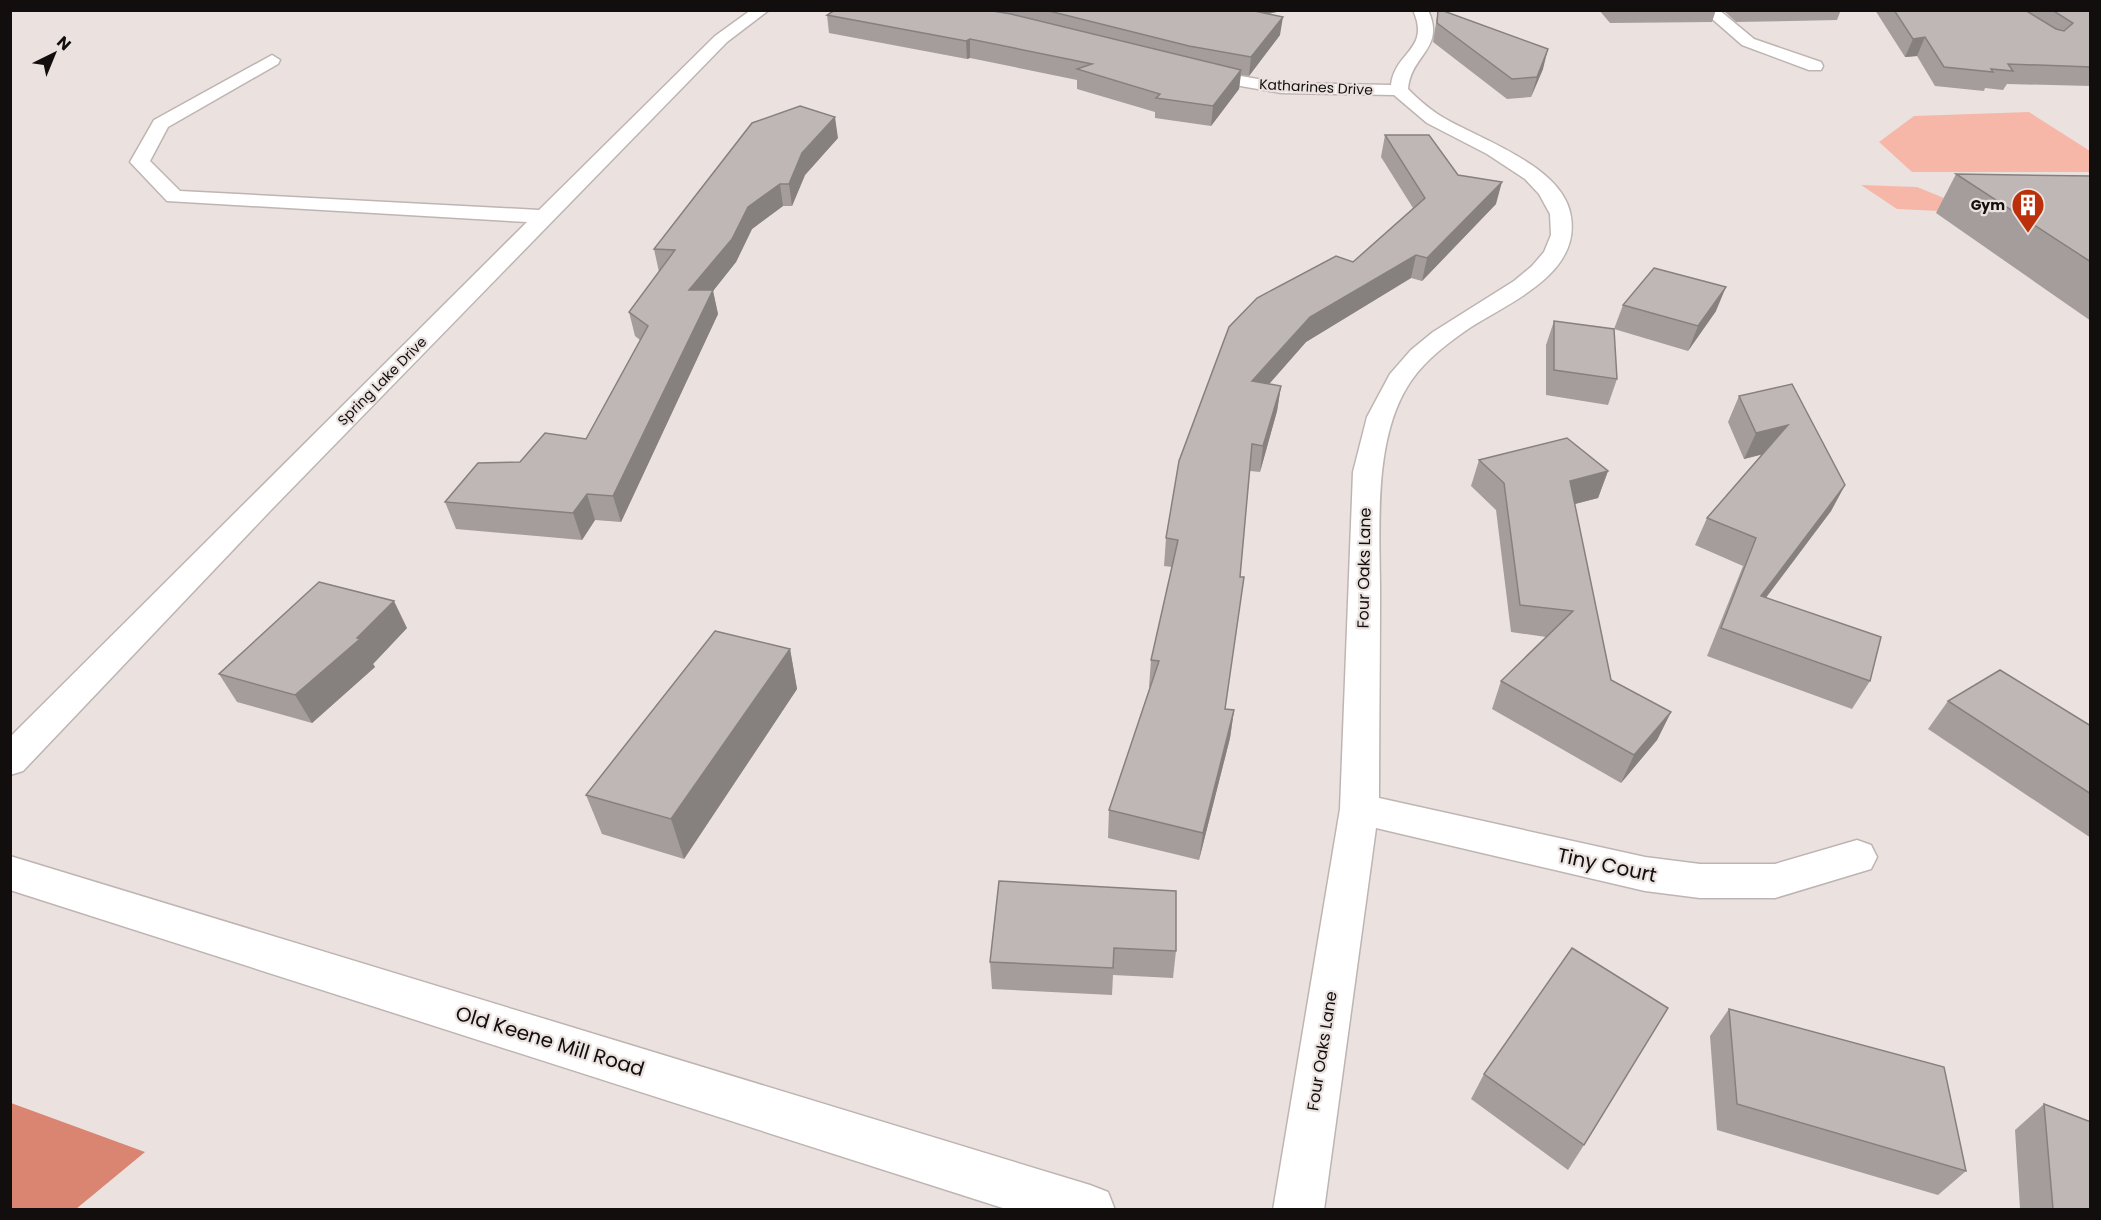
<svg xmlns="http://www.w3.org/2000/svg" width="2101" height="1220" font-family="Poppins,sans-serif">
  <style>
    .green { fill: #f6b7a8 }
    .forest { fill: #d98571 }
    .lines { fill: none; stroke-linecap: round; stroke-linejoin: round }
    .minor-casing { stroke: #beb5b3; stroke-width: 3 }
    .major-casing { stroke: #beb5b3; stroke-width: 3 }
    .minor { fill: #fff; fill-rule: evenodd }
    .major { fill: #fff; fill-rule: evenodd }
    .wall { fill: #a49d9c }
    .shaded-wall { fill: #86807f }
    .building { fill: #bfb7b5; stroke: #86807f; stroke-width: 1.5 }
    .labels { text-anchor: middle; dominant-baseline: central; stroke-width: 4.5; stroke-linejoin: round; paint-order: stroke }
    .far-street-label { font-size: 14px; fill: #110e0d; stroke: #ebe2e0 }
    .far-poi-label { font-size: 14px; font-weight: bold; fill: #110e0d; stroke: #ebe2e0; text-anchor: end }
    .street-label { font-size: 16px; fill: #110e0d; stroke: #ebe2e0 }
    .near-street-label { font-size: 20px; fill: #110e0d; stroke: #ebe2e0 }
  </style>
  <rect width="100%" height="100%" fill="#ebe2e0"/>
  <g class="green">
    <path d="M 2029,112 L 2090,151 L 2090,172 L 1912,172 L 1879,142 L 1914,116 Z"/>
    <path d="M 1861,185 L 1917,187 L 1981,213 L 1897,209 Z"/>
  </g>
  <path class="forest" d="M 10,1103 L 11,1103 L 145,1152 L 76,1209 L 11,1209 Z"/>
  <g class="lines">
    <g class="minor-casing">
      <g id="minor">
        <path d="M 751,10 L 769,10 L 727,42 L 271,510 L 23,771 L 10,775 L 10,737 L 527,222 L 167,201 L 130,162 L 154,120 L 272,55 L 280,60 L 278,64 L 168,127 L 150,161 L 180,191 L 539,210 L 715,36 Z"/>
        <path d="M 1413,10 L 1428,10 C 1446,49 1411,54 1408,89 C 1418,99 1427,107 1439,115 C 1477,139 1564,165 1571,217 C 1580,274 1510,302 1471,327 C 1449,342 1426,359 1411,381 C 1370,441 1381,538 1380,607 C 1380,671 1379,734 1379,798 L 1645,857 L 1700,864 L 1775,864 L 1857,840 L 1871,845 L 1877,857 L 1871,869 L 1775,898 L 1700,898 L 1645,891 L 1376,828 L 1324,1210 L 1273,1210 L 1340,809 L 1353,472 L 1367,417 L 1390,374 L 1411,350 L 1433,332 L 1514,281 L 1532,266 L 1544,252 L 1551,235 L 1550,214 L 1539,194 L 1525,179 L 1487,154 L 1427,123 L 1394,95 L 1281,93 L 1195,78 L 1187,73 L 1195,68 L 1281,83 L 1391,85 C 1395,51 1431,50 1413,10 Z"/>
        <path d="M 1702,10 L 1719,10 L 1754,39 L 1821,62 L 1823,66 L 1821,70 L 1809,70 L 1742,45 Z"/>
      </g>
    </g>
    <g class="major-casing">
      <path id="major" d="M 10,856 L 1090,1185 L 1108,1192 L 1115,1210 L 1009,1210 L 10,890 Z"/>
    </g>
    <use href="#minor" class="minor"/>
    <use href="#major" class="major"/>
  </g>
  <g class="wall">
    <path d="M 835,10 L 1286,10 L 1268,14 L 1280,35 L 1249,76 L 1241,75 L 1239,89 L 1211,126 L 1155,118 L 1155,112 L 1077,89 L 1077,80 L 970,58 L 967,59 L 829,33 L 827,15 Z"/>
    <path d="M 1438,10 L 1543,69 L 1531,97 L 1507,99 L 1433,42 Z"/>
    <path d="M 1599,10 L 1716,10 L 1712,22 L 1610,23 Z"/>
    <path d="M 1723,10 L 1841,10 L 1837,20 L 1736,22 Z"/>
    <path d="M 1875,10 L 2091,10 L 2091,86 L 2007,84 L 2003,90 L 1985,88 L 1984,91 L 1935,86 L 1917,56 L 1905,57 Z"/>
    <path d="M 1385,135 L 1458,175 L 1496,204 L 1422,281 L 1411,278 L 1306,342 L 1269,384 L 1281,386 L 1277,411 L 1260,472 L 1250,471 L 1225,709 L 1234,710 L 1230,738 L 1199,860 L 1108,838 L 1109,810 L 1150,687 L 1149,687 L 1151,660 L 1172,567 L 1164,566 L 1166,538 L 1179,461 L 1413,208 L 1381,157 Z"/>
    <path d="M 838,138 L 805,175 L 792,206 L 783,206 L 752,229 L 736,262 L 713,291 L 718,314 L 621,522 L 595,520 L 582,540 L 456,529 L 445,502 L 520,462 L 586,439 L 640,340 L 635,336 L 629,312 L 659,272 L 654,249 Z"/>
    <path d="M 1956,174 L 2091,176 L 2091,321 L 1936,213 Z"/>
    <path d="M 1623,305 L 1716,311 L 1688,351 L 1614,329 Z"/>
    <path d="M 1554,321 L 1617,379 L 1608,405 L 1546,395 L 1546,345 Z"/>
    <path d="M 1739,396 L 1845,485 L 1831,511 L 1766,597 L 1870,681 L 1852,709 L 1707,656 L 1743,566 L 1695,545 L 1707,518 L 1762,454 L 1744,459 L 1728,422 Z"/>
    <path d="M 1479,460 L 1608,471 L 1598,498 L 1574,504 L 1611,680 L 1671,712 L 1657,740 L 1621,783 L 1492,709 L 1501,681 L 1546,637 L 1511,632 L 1496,510 L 1471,486 Z"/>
    <path d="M 407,628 L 373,664 L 375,667 L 312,723 L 237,702 L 219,674 Z"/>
    <path d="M 790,649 L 797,689 L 684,859 L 602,834 L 586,795 Z"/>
    <path d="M 1948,701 L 2091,726 L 2091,838 L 1928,729 Z"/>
    <path d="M 999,881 L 1176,951 L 1173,978 L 1113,975 L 1112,995 L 992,989 L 990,962 Z"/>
    <path d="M 1729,1009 L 1966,1171 L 1938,1195 L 1717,1130 L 1710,1036 Z"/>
    <path d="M 1484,1074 L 1584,1145 L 1568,1170 L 1471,1099 Z"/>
    <path d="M 2044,1104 L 2091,1209 L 2020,1209 L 2015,1130 Z"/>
  </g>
  <g class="shaded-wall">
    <path d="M 1224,10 L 1286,10 L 1223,23 Z"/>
    <path d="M 1283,17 L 1280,35 L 1249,76 L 1251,57 Z"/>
    <path d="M 1925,37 L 1917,56 L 1905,57 L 1913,39 Z"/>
    <path d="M 970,39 L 970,58 L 967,59 L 966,41 Z"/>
    <path d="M 1548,49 L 1543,69 L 1531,97 L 1537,77 Z"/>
    <path d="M 1241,70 L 1239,89 L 1211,126 L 1213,106 Z"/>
    <path d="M 835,117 L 838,138 L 805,175 L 792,206 L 789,184 L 802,153 Z"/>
    <path d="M 1502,182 L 1496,204 L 1422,281 L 1427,258 Z"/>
    <path d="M 780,184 L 783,206 L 752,229 L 736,262 L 713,291 L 718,314 L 621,522 L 613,496 L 689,290 L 748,207 Z"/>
    <path d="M 1416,255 L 1411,278 L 1306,342 L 1249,407 L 1252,381 L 1310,317 Z"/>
    <path d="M 1726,287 L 1716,311 L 1688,351 L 1698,326 Z"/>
    <path d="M 1281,386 L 1277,411 L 1260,472 L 1263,446 Z"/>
    <path d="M 1788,425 L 1776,451 L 1744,459 L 1756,433 Z"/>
    <path d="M 1608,471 L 1598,498 L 1560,508 L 1570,481 Z"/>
    <path d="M 1845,485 L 1831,511 L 1747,623 L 1761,596 Z"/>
    <path d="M 587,494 L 595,520 L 582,540 L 573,513 Z"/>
    <path d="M 394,601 L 407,628 L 373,664 L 375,667 L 312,723 L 295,695 L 357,638 Z"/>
    <path d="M 790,649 L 797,689 L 684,859 L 671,819 Z"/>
    <path d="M 1234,710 L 1230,738 L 1199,860 L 1203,833 Z"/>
    <path d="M 1671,712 L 1657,740 L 1621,783 L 1634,755 Z"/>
  </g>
  <g class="building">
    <path d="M 835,10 L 987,10 L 1011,14 L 1241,70 L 1213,106 L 1156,98 L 1160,94 L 1077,69 L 1092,64 L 970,39 L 966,41 L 827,15 Z"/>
    <path d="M 1045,10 L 1250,10 L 1283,17 L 1251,57 L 1189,46 Z"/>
    <path d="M 1438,10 L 1441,10 L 1548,49 L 1537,77 L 1512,79 L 1437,23 Z"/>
    <path d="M 1894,10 L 2025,10 L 2056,29 L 2064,31 L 2073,23 L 2052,10 L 2091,10 L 2091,67 L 2008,64 L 2013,71 L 1991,69 L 1993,72 L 1944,67 L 1925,37 L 1913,39 Z"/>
    <path d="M 800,106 L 835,117 L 802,153 L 789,184 L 780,184 L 748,207 L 732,239 L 689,290 L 713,290 L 613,496 L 587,494 L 573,513 L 445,502 L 478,463 L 520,462 L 545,433 L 586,439 L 648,326 L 629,312 L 675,250 L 654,249 L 752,123 Z"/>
    <path d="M 1385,135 L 1429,135 L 1458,175 L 1502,182 L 1427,258 L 1416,255 L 1310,317 L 1252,381 L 1281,386 L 1263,446 L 1252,444 L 1240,577 L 1244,577 L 1225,709 L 1234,710 L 1203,833 L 1109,810 L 1159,661 L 1151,660 L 1178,540 L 1166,538 L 1179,461 L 1229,327 L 1257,298 L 1336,256 L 1353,262 L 1425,198 Z"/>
    <path d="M 1956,174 L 2091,176 L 2091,262 Z"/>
    <path d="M 1654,268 L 1726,287 L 1698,326 L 1623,305 Z"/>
    <path d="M 1554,321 L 1614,329 L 1617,379 L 1554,370 Z"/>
    <path d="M 1792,384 L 1845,485 L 1761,596 L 1881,637 L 1870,681 L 1721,628 L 1756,538 L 1707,518 L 1788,425 L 1756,433 L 1739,396 Z"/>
    <path d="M 1567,438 L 1608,471 L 1570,481 L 1611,680 L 1671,712 L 1634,755 L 1501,681 L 1573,611 L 1520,605 L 1504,483 L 1479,460 Z"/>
    <path d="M 319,582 L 394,601 L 357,638 L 360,639 L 295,695 L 219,674 Z"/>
    <path d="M 715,631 L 790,649 L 671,819 L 586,795 Z"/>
    <path d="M 2000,670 L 2091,726 L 2091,794 L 1948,701 Z"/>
    <path d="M 999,881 L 1176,891 L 1176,951 L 1114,948 L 1113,968 L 990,962 Z"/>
    <path d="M 1572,948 L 1668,1008 L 1584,1145 L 1484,1074 Z"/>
    <path d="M 1729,1009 L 1944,1067 L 1966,1171 L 1737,1104 Z"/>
    <path d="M 2044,1104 L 2091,1122 L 2091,1209 L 2053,1209 Z"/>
  </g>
  <defs>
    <g id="building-pin" transform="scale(1.725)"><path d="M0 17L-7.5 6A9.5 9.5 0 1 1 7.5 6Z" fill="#bb300b" stroke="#ebe2e0"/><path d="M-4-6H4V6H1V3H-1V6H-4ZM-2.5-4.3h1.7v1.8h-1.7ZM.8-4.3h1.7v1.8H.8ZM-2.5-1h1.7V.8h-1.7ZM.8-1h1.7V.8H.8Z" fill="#fff"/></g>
  </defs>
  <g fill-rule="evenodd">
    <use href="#building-pin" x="2028" y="205"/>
  </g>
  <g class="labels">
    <g class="far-street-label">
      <text transform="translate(1316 87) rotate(3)">Katharines Drive</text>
      <text transform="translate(382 381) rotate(-45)">Spring Lake Drive</text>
    </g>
    <g class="far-poi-label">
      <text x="2005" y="205">Gym</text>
    </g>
    <g class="street-label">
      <text transform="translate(1364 568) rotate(-89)">Four Oaks Lane</text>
      <text transform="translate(1322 1051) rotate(-81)">Four Oaks Lane</text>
    </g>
    <g class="near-street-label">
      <text transform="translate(1607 865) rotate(12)">Tiny Court</text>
      <text transform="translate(550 1041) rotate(17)">Old Keene Mill Road</text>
    </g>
  </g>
  <rect width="2101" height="1220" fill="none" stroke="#110e0d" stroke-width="24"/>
  <g transform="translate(54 54) rotate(43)" stroke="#ebe2e0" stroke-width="4.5" paint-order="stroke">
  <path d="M0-4.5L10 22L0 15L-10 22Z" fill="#110e0d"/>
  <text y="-9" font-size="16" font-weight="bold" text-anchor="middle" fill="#110e0d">N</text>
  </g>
</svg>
